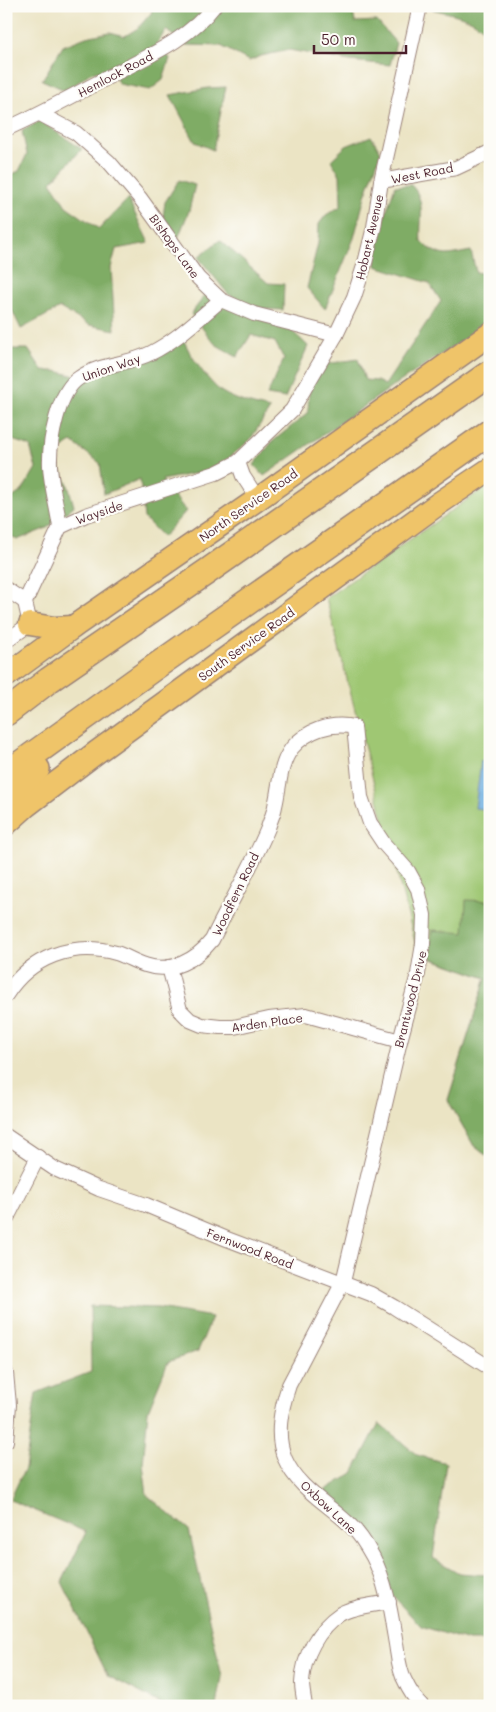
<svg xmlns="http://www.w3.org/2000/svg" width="496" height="1712" font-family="Mali,sans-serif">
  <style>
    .green { fill: #9fc773; stroke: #74734f }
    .forest { fill: #7fac65; stroke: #646648 }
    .water { fill: #6bade0; stroke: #5a6686 }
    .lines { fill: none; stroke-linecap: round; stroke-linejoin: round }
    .street-casing { stroke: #9a8278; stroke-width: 16 }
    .primary-casing { stroke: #9a8278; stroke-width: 25 }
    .highway-casing { stroke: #9a8278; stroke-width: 28 }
    .street { stroke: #fff; stroke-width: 14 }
    .primary { stroke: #efc469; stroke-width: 22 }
    .highway { stroke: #efc469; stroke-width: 25 }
    .labels { text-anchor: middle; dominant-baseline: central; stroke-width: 4.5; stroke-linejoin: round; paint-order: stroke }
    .street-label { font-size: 12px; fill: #4a1f2b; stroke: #fdfcf7 }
  </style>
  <rect width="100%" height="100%" fill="#fdfcf7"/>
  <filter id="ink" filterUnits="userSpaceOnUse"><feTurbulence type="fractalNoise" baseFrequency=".02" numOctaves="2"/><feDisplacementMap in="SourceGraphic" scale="10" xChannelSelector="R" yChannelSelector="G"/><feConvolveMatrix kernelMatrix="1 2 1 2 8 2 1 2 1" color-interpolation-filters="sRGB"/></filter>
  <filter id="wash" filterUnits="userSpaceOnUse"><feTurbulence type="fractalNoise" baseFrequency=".0096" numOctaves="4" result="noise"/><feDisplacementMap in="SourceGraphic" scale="20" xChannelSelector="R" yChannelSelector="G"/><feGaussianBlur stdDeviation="1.12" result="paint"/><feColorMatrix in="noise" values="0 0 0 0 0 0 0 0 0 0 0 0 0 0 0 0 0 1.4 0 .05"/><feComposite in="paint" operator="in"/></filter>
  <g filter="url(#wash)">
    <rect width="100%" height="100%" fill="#ebe4c4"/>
    <path class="green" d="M 490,484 L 490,1055 L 487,1058 L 490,1068 L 490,1158 L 474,1146 L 448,1100 L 486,978 L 418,954 L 326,598 Z"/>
    <g class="forest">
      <path d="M 149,6 L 354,6 L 353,12 L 355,22 L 377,21 L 396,43 L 390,65 L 350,61 L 289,50 L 261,56 L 249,61 L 221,46 L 185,45 L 166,30 L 156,45 L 170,58 L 163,80 L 150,90 L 119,84 L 110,69 L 90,73 L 67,91 L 42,80 L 63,46 L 86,37 L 110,32 L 125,36 L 138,28 L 152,12 Z"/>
      <path d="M 432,6 L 490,6 L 490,38 C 477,16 454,15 432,9 Z"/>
      <path d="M 226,87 L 213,150 L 195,142 L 170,95 L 208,88 Z"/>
      <path d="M 40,121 L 82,149 L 51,182 L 66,206 L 99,229 L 128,199 L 149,243 L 116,249 L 111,268 L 115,330 L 89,325 L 60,308 L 21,329 L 10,306 L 6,305 L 6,177 L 19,171 L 27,154 L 22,131 Z"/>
      <path d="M 371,136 L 381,152 L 365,196 L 354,238 L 325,309 L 307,288 L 318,243 L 319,224 L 326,215 L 341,206 L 340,175 L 331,160 L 346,146 Z"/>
      <path d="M 179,180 L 195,185 L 189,211 L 178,238 L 163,217 L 165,202 Z"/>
      <path d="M 411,185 C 427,200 419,222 421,242 C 443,259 444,256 471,251 L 476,272 L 490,275 L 490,322 L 386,391 L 264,476 L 254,465 L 272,442 L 308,413 L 309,388 L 326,364 L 358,359 L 365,380 L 377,381 L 385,385 L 441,301 L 429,283 L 376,266 L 377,240 L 395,186 Z"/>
      <path d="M 220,240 L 268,283 L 284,284 L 283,310 L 261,309 L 228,294 L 198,257 Z"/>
      <path d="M 206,294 L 291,330 L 308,346 L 285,398 L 267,395 L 284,359 L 275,342 L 251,335 L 237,357 L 215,344 L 191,314 Z"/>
      <path d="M 183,338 C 188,353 209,383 222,392 C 237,401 253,405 270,409 L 250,440 L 222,464 L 207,471 L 162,480 L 186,511 L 163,537 L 144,518 L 140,479 L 104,494 L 100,463 L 72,442 L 67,445 L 55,457 L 68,485 L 74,506 L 47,528 L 17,540 L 6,533 L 6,502 L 22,491 L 36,468 L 30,446 L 6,438 L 6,352 L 9,349 L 28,349 L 43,371 L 56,371 L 87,379 Z"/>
      <path d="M 466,900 L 490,901 L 490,1055 L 487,1058 L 490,1068 L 490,1158 L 474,1146 L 448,1100 L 486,978 L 428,957 L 433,930 L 464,933 Z"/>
      <path d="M 90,1306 L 159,1308 L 212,1317 L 198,1351 L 168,1362 L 148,1411 L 143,1464 L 147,1495 L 189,1530 L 222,1677 L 217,1706 L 166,1706 L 108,1676 L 62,1582 L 86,1532 L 10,1500 L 25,1468 L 36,1393 L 91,1372 Z"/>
      <path d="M 379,1423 L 417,1455 L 446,1463 L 433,1558 L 459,1573 L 487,1575 L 490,1567 L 490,1641 L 468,1641 L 421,1626 L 392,1596 L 376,1538 L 324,1491 L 353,1473 Z"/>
    </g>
    <path class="water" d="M 481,761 L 490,762 L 490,810 L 475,808 Z"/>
  </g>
  <g filter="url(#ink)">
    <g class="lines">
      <g class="street-casing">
        <g id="street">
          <path d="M 40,114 L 76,133 L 109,162 L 140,198 L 198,278 L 221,300 L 254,314 L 336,335"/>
          <path d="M 6,129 C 38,115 68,98 99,82 C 138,60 186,43 214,6"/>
          <path d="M 381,181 L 456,168 L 490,152"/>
          <path d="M 238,462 L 243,476 L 258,499"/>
          <path d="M 60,527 C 57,507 51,486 50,466 C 49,442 58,391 79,378 C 100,363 128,365 151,353 C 177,340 199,318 221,300"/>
          <path d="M 6,589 L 25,602"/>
          <path d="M 6,641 L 30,624 L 25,602 L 60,527 L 86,515 L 216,473 L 238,462 L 292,410 L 336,335 L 354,297 L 365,263 L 374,227 L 381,181 L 420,6"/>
          <path d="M 169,967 L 180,1010 L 190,1020 L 202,1025 L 220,1027 L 234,1027 L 269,1019 L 306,1015 L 400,1041"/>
          <path d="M 6,995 C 30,957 73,941 116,953 C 126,956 135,962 145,965 C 171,974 196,960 212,940 C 230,903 252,866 268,828 C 270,821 274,813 275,806 C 280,786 279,765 292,748 C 307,730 331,722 354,727 L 361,797 L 370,823 L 384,844 L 408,871 L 418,889 L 424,915 L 423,944 L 418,974 L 400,1041 L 343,1282 L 289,1385 C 281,1409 275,1435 285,1459 C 298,1489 329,1504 351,1526 C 360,1534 367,1546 373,1557 C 387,1584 391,1615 396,1644 C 398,1656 399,1671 405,1681 C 409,1690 415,1699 422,1706"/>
          <path d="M 6,1136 L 55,1169 L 99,1189 L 146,1205 L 227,1239 L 371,1294 L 394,1307 L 490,1368"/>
          <path d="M 6,1220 L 38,1157"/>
          <path d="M 6,1373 L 9,1405 L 6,1441"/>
          <path d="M 305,1706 C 304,1698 302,1690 302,1683 C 303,1656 318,1629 340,1614 C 354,1606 374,1605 389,1602"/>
        </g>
      </g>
      <g class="primary-casing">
        <g id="primary">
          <path d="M 30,624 L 54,628 L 73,627"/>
          <path d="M 6,676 L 73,627 L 258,499 L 490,334"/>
          <path d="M 6,824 L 26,806 L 97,752 L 438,504 L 490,469"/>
        </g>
      </g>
      <g class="highway-casing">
        <g id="highway">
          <path d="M 6,713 L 49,680 L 208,571 L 490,373"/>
          <path d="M 6,774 L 152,669 L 490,432"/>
          <path d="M 6,795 L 37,769"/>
        </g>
      </g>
      <use href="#street" class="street"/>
      <use href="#primary" class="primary"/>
      <use href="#highway" class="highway"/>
    </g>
  </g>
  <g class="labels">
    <g class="street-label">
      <text transform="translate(115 74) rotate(-28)">Hemlock Road</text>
      <text transform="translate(422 173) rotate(-11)">West Road</text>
      <text transform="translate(369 237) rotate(-77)">Hobart Avenue</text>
      <text transform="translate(175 246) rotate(54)">Bishops Lane</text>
      <text transform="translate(111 367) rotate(-19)">Union Way</text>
      <text transform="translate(248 505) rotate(-35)">North Service Road</text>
      <text transform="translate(99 512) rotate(-19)">Wayside</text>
      <text transform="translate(246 644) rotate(-36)">South Service Road</text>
      <text transform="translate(235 894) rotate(-64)">Woodfern Road</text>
      <text transform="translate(410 999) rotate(-76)">Brantwood Drive</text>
      <text transform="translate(267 1022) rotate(-8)">Arden Place</text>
      <text transform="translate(250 1248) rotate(21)">Fernwood Road</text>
      <text transform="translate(329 1507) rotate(43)">Oxbow Lane</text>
    </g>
  </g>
  <rect width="496" height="1712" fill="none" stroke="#fdfcf7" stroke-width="25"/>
  <path d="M314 45v8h92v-8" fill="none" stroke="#4a1f2b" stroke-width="2.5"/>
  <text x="321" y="45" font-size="15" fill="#4a1f2b" stroke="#fdfcf7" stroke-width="4" paint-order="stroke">50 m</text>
</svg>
